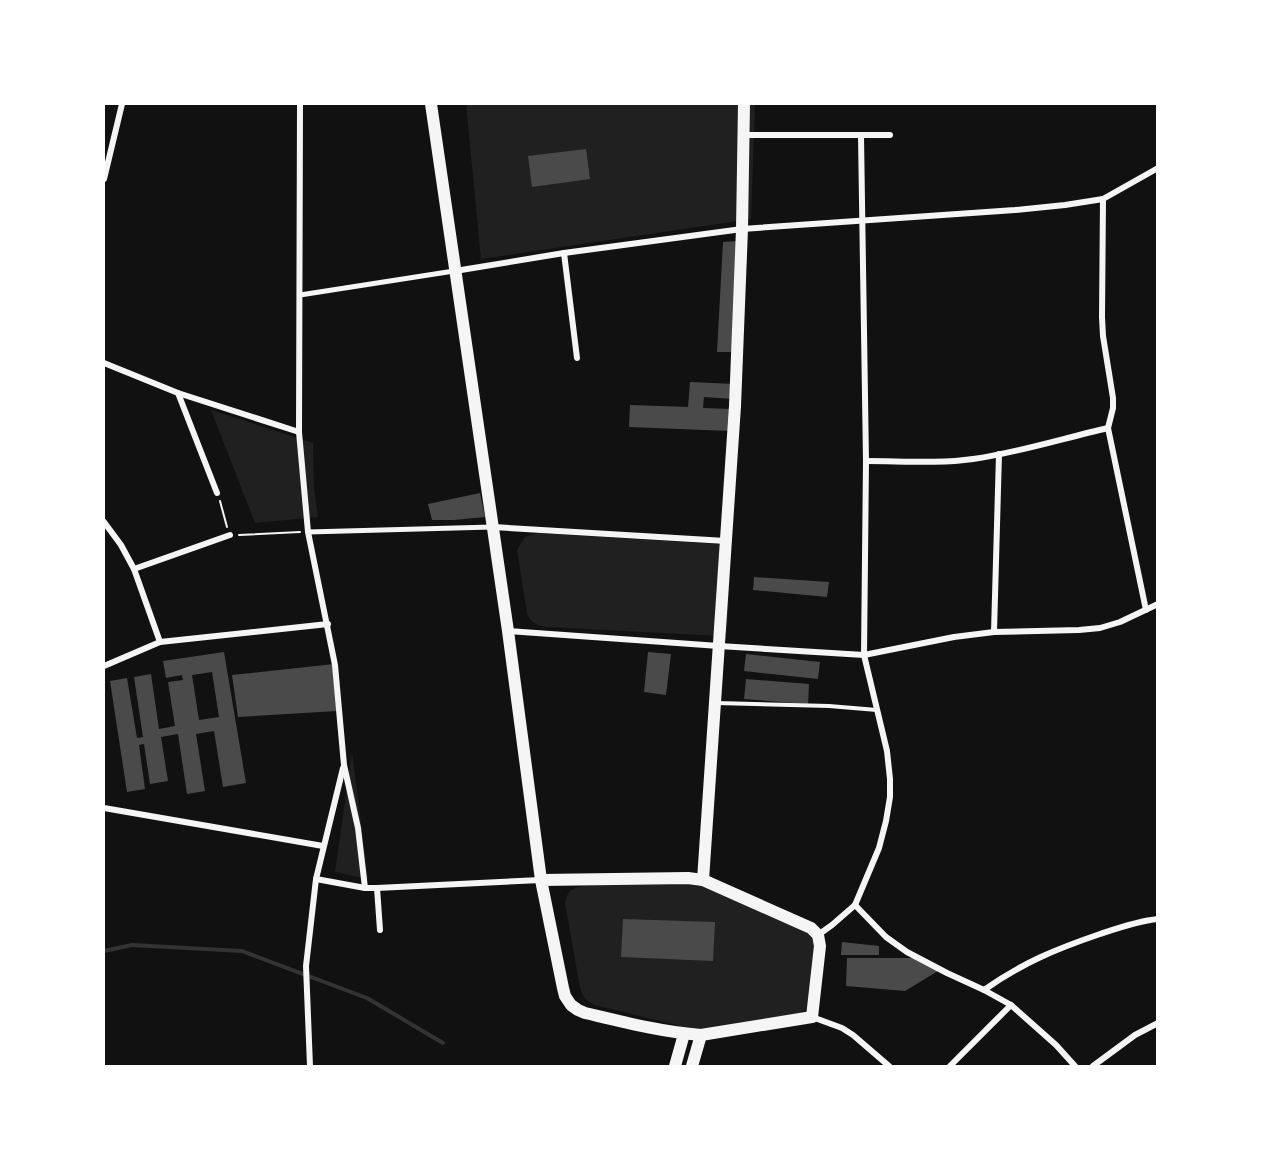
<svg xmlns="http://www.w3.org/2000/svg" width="1261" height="1170" font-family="Inter,sans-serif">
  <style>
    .green { fill: #202020 }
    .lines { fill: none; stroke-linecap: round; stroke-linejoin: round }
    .stream { stroke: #333; stroke-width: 4 }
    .building { fill: #4a4a4a; fill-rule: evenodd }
    .path { stroke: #f5f5f5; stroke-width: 2 }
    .service { stroke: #f5f5f5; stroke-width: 4 }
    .pedestrian { stroke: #f5f5f5; stroke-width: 5 }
    .minor { stroke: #f5f5f5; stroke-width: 6 }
    .primary { stroke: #f5f5f5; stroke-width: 12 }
  </style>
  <rect width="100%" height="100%" fill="#111"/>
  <g class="green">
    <path d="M 466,104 L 755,104 L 751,219 L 481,259 Z"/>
    <path d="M 211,410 L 313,443 L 314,489 L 318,517 L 255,523 Z"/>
    <path d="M 538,533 L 717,544 L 726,546 L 731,553 L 727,632 L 721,636 L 546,627 C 536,625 531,623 527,613 L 517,550 L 525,537 Z"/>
    <path d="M 352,752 L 368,879 L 335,872 Z"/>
    <path d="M 703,878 L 810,932 L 817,938 L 812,1006 L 799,1013 L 708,1029 L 697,1030 L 595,1005 C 582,998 582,995 579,982 L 565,903 C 568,890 571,889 583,886 Z"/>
  </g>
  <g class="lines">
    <path class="stream" d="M 104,951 L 132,945 L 242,951 L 367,998 L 443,1043"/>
  </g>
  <g class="building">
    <path d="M 586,149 L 590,179 L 532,187 L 528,156 Z"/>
    <path d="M 739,241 L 734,352 L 717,352 L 723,242 Z"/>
    <path d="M 690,382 L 734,384 L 733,399 L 704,397 L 703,408 L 731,409 L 730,431 L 629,427 L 630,405 L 688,407 Z"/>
    <path d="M 480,493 L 485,517 L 454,520 L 432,520 L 428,504 Z"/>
    <path d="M 754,577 L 829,582 L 827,597 L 753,590 Z"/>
    <path d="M 224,652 L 246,783 L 223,787 L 214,731 L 196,734 L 205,791 L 187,794 L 178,734 L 161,737 L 168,781 L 150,784 L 144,744 L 139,745 L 145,789 L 127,792 L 110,681 L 127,678 L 137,738 L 143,737 L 134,677 L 151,674 L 159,729 L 175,726 L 168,682 L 183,680 L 182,675 L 166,678 L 163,661 ZM 212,672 L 219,717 L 199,720 L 192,675 Z"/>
    <path d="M 648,652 L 671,654 L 666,695 L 644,692 Z"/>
    <path d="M 746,654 L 820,662 L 818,679 L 744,671 Z"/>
    <path d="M 334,664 L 337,711 L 238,717 L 232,675 Z"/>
    <path d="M 746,679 L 809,684 L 808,704 L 744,699 Z"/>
    <path d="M 623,919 L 715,922 L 713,961 L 621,957 Z"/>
    <path d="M 842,942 L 879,946 L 879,955 L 841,955 Z"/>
    <path d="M 847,958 L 917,958 L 938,971 L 905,991 L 846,986 Z"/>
  </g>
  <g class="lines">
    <g class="path">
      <path d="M 220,501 L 227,527"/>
      <path d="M 239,535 L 300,532"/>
    </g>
    <path class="service" d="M 716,703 L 829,706 L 877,710"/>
    <g class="pedestrian">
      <path d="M 300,295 L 454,271"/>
      <path d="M 308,532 L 492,527"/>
    </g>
    <g class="minor">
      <path d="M 300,104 L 299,432 L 308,532 L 335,665 L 344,765 L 358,828 L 365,888"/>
      <path d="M 744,135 L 890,135"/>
      <path d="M 104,179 L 122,104"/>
      <path d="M 1103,199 L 1102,317 L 1103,336 L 1113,398 L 1113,408 L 1108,428 L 1146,610"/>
      <path d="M 564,253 L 577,358"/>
      <path d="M 455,271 L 564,253 L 742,229 L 1015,210 L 1065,205 L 1103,199 L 1158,168"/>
      <path d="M 104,363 L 178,393 L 299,432"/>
      <path d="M 178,393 L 217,493"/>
      <path d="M 866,461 C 902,461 938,464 973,459 C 1017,453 1064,438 1108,428"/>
      <path d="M 104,522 L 121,545 L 134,569 L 160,642"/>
      <path d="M 493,527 L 726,541"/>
      <path d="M 134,569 L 230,535"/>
      <path d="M 508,631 L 719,646 L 864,655 L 954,637 L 994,632 L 1079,630 L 1100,628 L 1120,622 L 1158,604"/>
      <path d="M 994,632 L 999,454"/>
      <path d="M 104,666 L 160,642 L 328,624"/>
      <path d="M 104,808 L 323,846"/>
      <path d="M 316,879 L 365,888 L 377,888 L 541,880"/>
      <path d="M 377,888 L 380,930"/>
      <path d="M 855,905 L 886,937 L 907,952 L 947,973 L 984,990 L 1011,1005 L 1056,1045 L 1075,1066"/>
      <path d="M 818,935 L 832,925 L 855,905 L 879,848 L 886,821 L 890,797 L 890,779 L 887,751 L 864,655 L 866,461 L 861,136"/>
      <path d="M 984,990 C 1022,963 1056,949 1100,934 C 1118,928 1138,921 1158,919"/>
      <path d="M 812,1017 L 842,1028 L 853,1035 L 889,1066"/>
      <path d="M 310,1066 L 306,966 L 316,879 L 343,768"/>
      <path d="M 950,1066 L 1011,1005"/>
      <path d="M 1093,1066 L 1135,1035 L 1158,1023"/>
    </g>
    <g class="primary">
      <path d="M 431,104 L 508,631 L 541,880 L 563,988 L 565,996 L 571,1005 L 578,1010 L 585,1013 C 623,1022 662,1032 701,1035 L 812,1017 L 820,946 L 818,935 L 811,928 L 703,880 L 688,878 L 541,880"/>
      <path d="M 703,880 L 735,406 L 742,229 L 744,104"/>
      <path d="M 675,1066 L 684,1034"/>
      <path d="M 692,1066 L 701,1035"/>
    </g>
  </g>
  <rect width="1261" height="1170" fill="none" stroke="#ffffff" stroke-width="210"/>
</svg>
